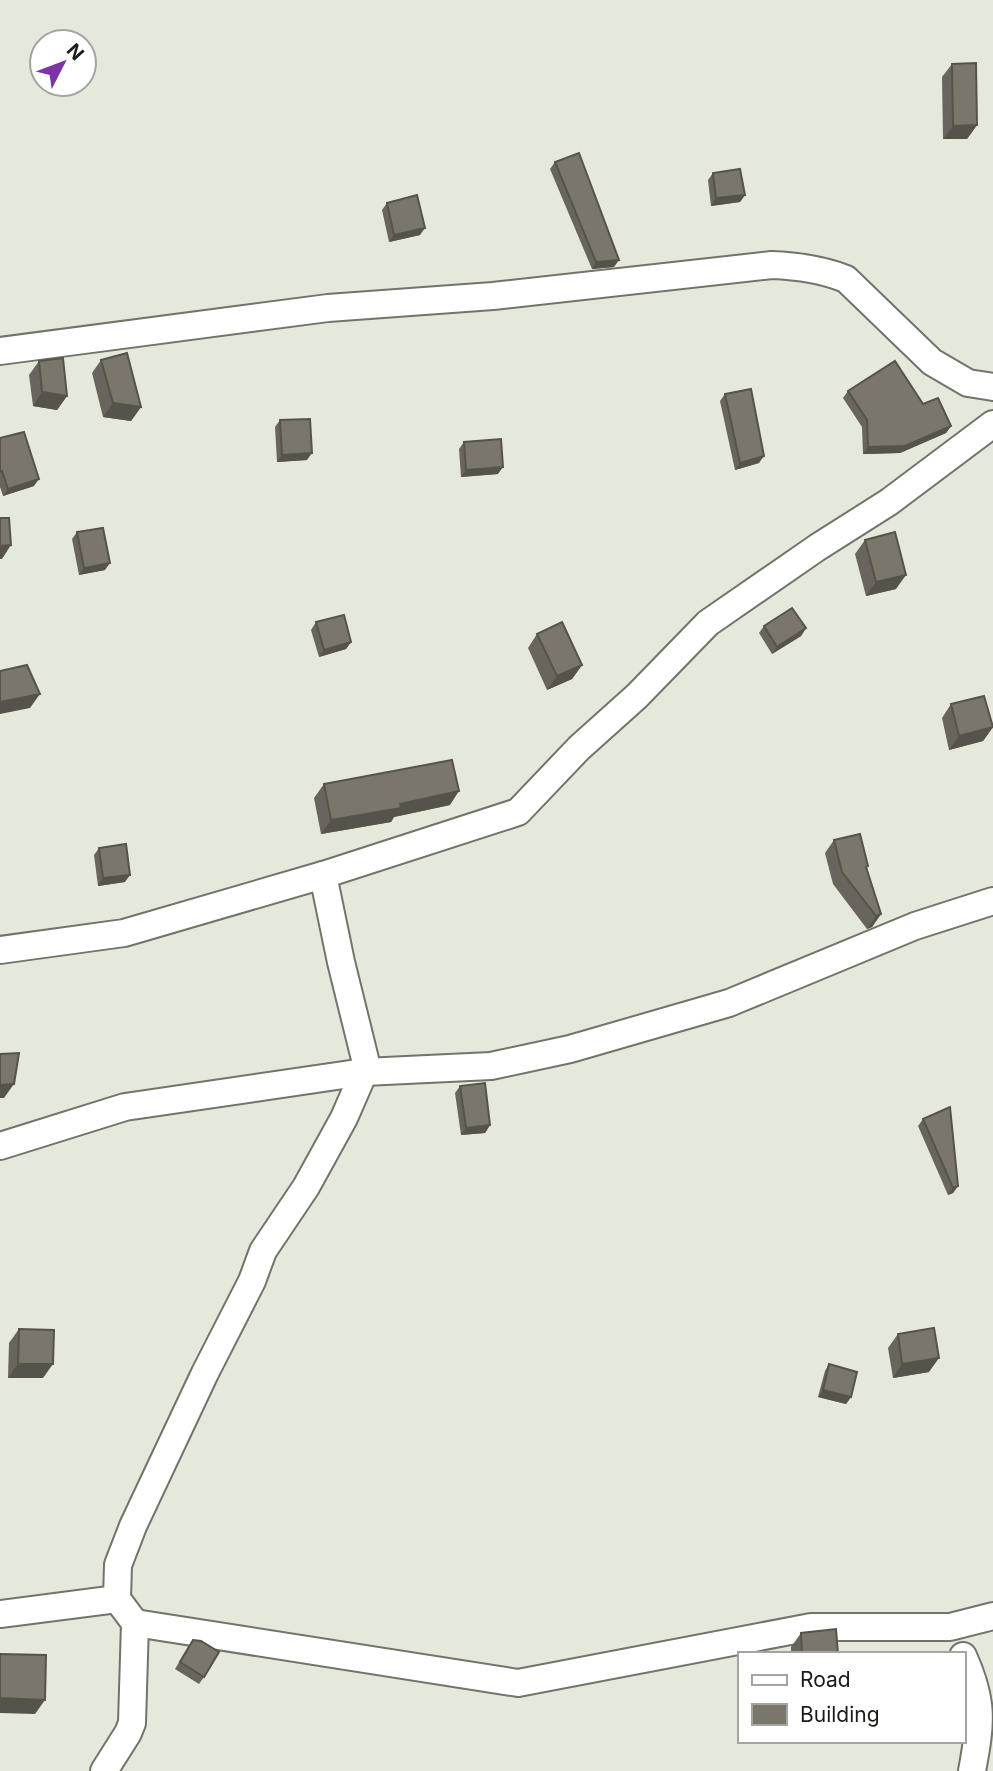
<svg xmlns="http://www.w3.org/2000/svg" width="993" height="1771" font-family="Inter,sans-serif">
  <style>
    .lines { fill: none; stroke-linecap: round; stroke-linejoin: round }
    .minor-casing { stroke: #717469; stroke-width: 30 }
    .minor { stroke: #fff; stroke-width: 26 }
    .wall { fill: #6a655c }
    .shaded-wall { fill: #56534b }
    .building { fill: #7b766b; stroke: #56534b; stroke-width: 2 }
  </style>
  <rect width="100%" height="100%" fill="#e5e9dc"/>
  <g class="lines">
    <g class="minor-casing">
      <g id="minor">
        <path d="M 0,351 L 328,308 L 493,296 L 772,265 C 798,266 821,269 846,279 L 932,362 L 968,383 L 993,387"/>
        <path d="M 0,950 L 124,933 L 323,875 L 518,812 L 579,748 L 637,696 L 708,623 L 818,547 L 889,502 L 993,424"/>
        <path d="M 0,1146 L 125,1107 L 364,1072 L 491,1066 L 570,1049 L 729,1003 L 915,926 L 993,901"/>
        <path d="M 0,1614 L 117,1599"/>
        <path d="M 135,1623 L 518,1683 L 811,1627 L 950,1627 L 993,1616"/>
        <path d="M 963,1656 C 984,1702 981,1723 972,1771"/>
        <path d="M 104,1771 L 128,1733 L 132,1723 L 135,1623 L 117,1599 L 118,1565 L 133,1526 L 205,1373 L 252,1281 L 263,1251 L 306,1187 L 344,1118 L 364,1072 L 365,1059 L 341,962 L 323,875"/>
      </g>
    </g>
    <use href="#minor" class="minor"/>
  </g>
  <g class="wall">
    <path d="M 952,64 L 977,125 L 967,139 L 943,139 L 942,77 Z"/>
    <path d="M 555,162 L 614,267 L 592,269 L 550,169 Z"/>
    <path d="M 713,173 L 745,195 L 740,202 L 711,206 L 708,180 Z"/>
    <path d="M 387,203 L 420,235 L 389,242 L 382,210 Z"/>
    <path d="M 101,360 L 141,407 L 131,421 L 103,417 L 92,373 Z"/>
    <path d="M 39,361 L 67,396 L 57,410 L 33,406 L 29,375 Z"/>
    <path d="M 848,391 L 923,404 L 951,426 L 946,433 L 900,453 L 863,454 L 862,427 L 843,398 Z"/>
    <path d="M 725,394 L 759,463 L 735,470 L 720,401 Z"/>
    <path d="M 280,420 L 307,460 L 277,462 L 275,427 Z"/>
    <path d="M 0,438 L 34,486 L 3,496 L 0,487 Z"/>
    <path d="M 464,442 L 498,474 L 461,477 L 459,449 Z"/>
    <path d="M 77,532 L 105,570 L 79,575 L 72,539 Z"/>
    <path d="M 865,540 L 896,589 L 866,596 L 855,554 Z"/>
    <path d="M 316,622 L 351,642 L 346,649 L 319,657 L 311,630 Z"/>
    <path d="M 764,626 L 806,628 L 801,636 L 772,654 L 759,633 Z"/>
    <path d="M 537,634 L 582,665 L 572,679 L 547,690 L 528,648 Z"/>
    <path d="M 951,704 L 993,727 L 983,741 L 949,750 L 942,718 Z"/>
    <path d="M 324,784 L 450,805 L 394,817 L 391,822 L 321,834 L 314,798 Z"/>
    <path d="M 834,840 L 867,868 L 881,914 L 872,927 L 867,929 L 833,884 L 825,853 Z"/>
    <path d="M 99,848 L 125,882 L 98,886 L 94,855 Z"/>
    <path d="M 460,1086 L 490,1125 L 485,1133 L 461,1135 L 455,1093 Z"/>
    <path d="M 923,1119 L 958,1186 L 953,1193 L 948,1195 L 918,1126 Z"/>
    <path d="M 19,1329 L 43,1378 L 8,1378 L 9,1343 Z"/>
    <path d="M 898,1334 L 929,1372 L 893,1378 L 888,1348 Z"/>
    <path d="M 829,1364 L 851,1397 L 846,1404 L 818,1397 L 825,1371 Z"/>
    <path d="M 801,1633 L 838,1654 L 791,1654 L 791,1647 Z"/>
    <path d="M 188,1647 L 204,1677 L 199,1684 L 175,1669 Z"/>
  </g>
  <g class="shaded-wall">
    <path d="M 977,125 L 967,139 L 943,139 L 953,126 Z"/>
    <path d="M 745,195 L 740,202 L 711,206 L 716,198 Z"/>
    <path d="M 425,228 L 420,235 L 389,242 L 394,235 Z"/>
    <path d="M 619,260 L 614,267 L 592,269 L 596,262 Z"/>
    <path d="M 42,392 L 67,396 L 57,410 L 33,406 Z"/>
    <path d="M 113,403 L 141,407 L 131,421 L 103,417 Z"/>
    <path d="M 951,426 L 946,433 L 900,453 L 863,454 L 868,447 Z"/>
    <path d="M 312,453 L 307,460 L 277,462 L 282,455 Z"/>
    <path d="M 764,456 L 759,463 L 735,470 L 740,463 Z"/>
    <path d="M 503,467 L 498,474 L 461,477 L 466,470 Z"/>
    <path d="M 39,479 L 34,486 L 3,496 L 8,489 Z"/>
    <path d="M 11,545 L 2,559 L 0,559 L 0,546 Z"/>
    <path d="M 110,563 L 105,570 L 79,575 L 84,568 Z"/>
    <path d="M 906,575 L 896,589 L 866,596 L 876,582 Z"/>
    <path d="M 806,628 L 801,636 L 772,654 L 777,647 Z"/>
    <path d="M 351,642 L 346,649 L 319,657 L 324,650 Z"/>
    <path d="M 582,665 L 572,679 L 547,690 L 557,676 Z"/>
    <path d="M 40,694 L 30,708 L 0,714 L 0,702 Z"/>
    <path d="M 993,727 L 983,741 L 949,750 L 959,736 Z"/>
    <path d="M 459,791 L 450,805 L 394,817 L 391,822 L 321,834 L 331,820 Z"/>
    <path d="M 130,875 L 125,882 L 98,886 L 103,878 Z"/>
    <path d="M 881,914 L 872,927 L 867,929 L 876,916 Z"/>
    <path d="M 14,1084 L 4,1098 L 0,1098 L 0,1085 Z"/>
    <path d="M 490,1125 L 485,1133 L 461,1135 L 466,1128 Z"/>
    <path d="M 958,1186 L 953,1193 L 948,1195 L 953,1188 Z"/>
    <path d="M 939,1358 L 929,1372 L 893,1378 L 902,1364 Z"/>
    <path d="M 18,1364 L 53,1364 L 43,1378 L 8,1378 Z"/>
    <path d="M 823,1390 L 851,1397 L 846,1404 L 818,1397 Z"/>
    <path d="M 0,1698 L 45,1700 L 35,1714 L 0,1713 Z"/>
  </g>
  <g class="building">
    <path d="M 976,63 L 977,125 L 953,126 L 952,64 Z"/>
    <path d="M 579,153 L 619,260 L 596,262 L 555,162 Z"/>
    <path d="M 740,169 L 745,195 L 716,198 L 713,173 Z"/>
    <path d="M 417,195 L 425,228 L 394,235 L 387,203 Z"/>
    <path d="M 127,353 L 141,407 L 113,403 L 101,360 Z"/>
    <path d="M 63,358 L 67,396 L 42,392 L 39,361 Z"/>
    <path d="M 895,361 L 923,404 L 938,398 L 951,426 L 905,446 L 868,447 L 867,420 L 848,391 Z"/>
    <path d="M 751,389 L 764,456 L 740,463 L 725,394 Z"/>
    <path d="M 310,419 L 312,453 L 282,455 L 280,420 Z"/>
    <path d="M 24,432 L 39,479 L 8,489 L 2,471 L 0,472 L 0,438 Z"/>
    <path d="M 501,439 L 503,467 L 466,470 L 464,442 Z"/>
    <path d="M 0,518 L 9,518 L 11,545 L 0,546 Z"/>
    <path d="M 103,528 L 110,563 L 84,568 L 77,532 Z"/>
    <path d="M 895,532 L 906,575 L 876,582 L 865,540 Z"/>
    <path d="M 792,608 L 806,628 L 777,647 L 764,626 Z"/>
    <path d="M 344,615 L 351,642 L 324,650 L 316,622 Z"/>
    <path d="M 562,622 L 582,665 L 557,676 L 537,634 Z"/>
    <path d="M 27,665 L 40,694 L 0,702 L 0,671 Z"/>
    <path d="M 984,696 L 993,727 L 959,736 L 951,704 Z"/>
    <path d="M 452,760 L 459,791 L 400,804 L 401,808 L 331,820 L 324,784 Z"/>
    <path d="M 860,834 L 868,866 L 866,867 L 881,914 L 876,916 L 842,872 L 834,840 Z"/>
    <path d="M 126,844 L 130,875 L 103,878 L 99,848 Z"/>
    <path d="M 19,1053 L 14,1084 L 0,1085 L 0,1054 Z"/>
    <path d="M 485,1083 L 490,1125 L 466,1128 L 460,1086 Z"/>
    <path d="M 950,1107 L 958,1186 L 953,1188 L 923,1119 Z"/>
    <path d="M 934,1328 L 939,1358 L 902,1364 L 898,1334 Z"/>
    <path d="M 19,1329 L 54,1330 L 53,1364 L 18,1364 Z"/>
    <path d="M 829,1364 L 857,1372 L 851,1397 L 823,1390 Z"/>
    <path d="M 836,1629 L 838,1654 L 802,1654 L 801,1633 Z"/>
    <path d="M 193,1640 L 201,1641 L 219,1652 L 204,1677 L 180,1662 Z"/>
    <path d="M 0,1654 L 46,1655 L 45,1700 L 0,1698 Z"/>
  </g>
  <rect x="738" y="1652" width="228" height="91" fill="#ffffff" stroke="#a4a4a3" stroke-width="2"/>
  <rect x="752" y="1675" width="35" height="10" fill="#ffffff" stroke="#a4a4a3" stroke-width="2"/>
  <text x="800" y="1687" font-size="21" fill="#1b1c18">Road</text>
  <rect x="752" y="1704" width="35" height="21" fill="#7b766b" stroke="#a4a4a3" stroke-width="2"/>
  <text x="800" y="1722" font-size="21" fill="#1b1c18">Building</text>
  <g transform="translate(63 63) rotate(48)"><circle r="33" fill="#ffffff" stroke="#a4a4a3" stroke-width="2"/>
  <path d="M0-5L12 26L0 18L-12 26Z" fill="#7c34a6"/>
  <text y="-10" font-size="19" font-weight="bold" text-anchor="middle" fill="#1b1c18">N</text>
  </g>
</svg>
